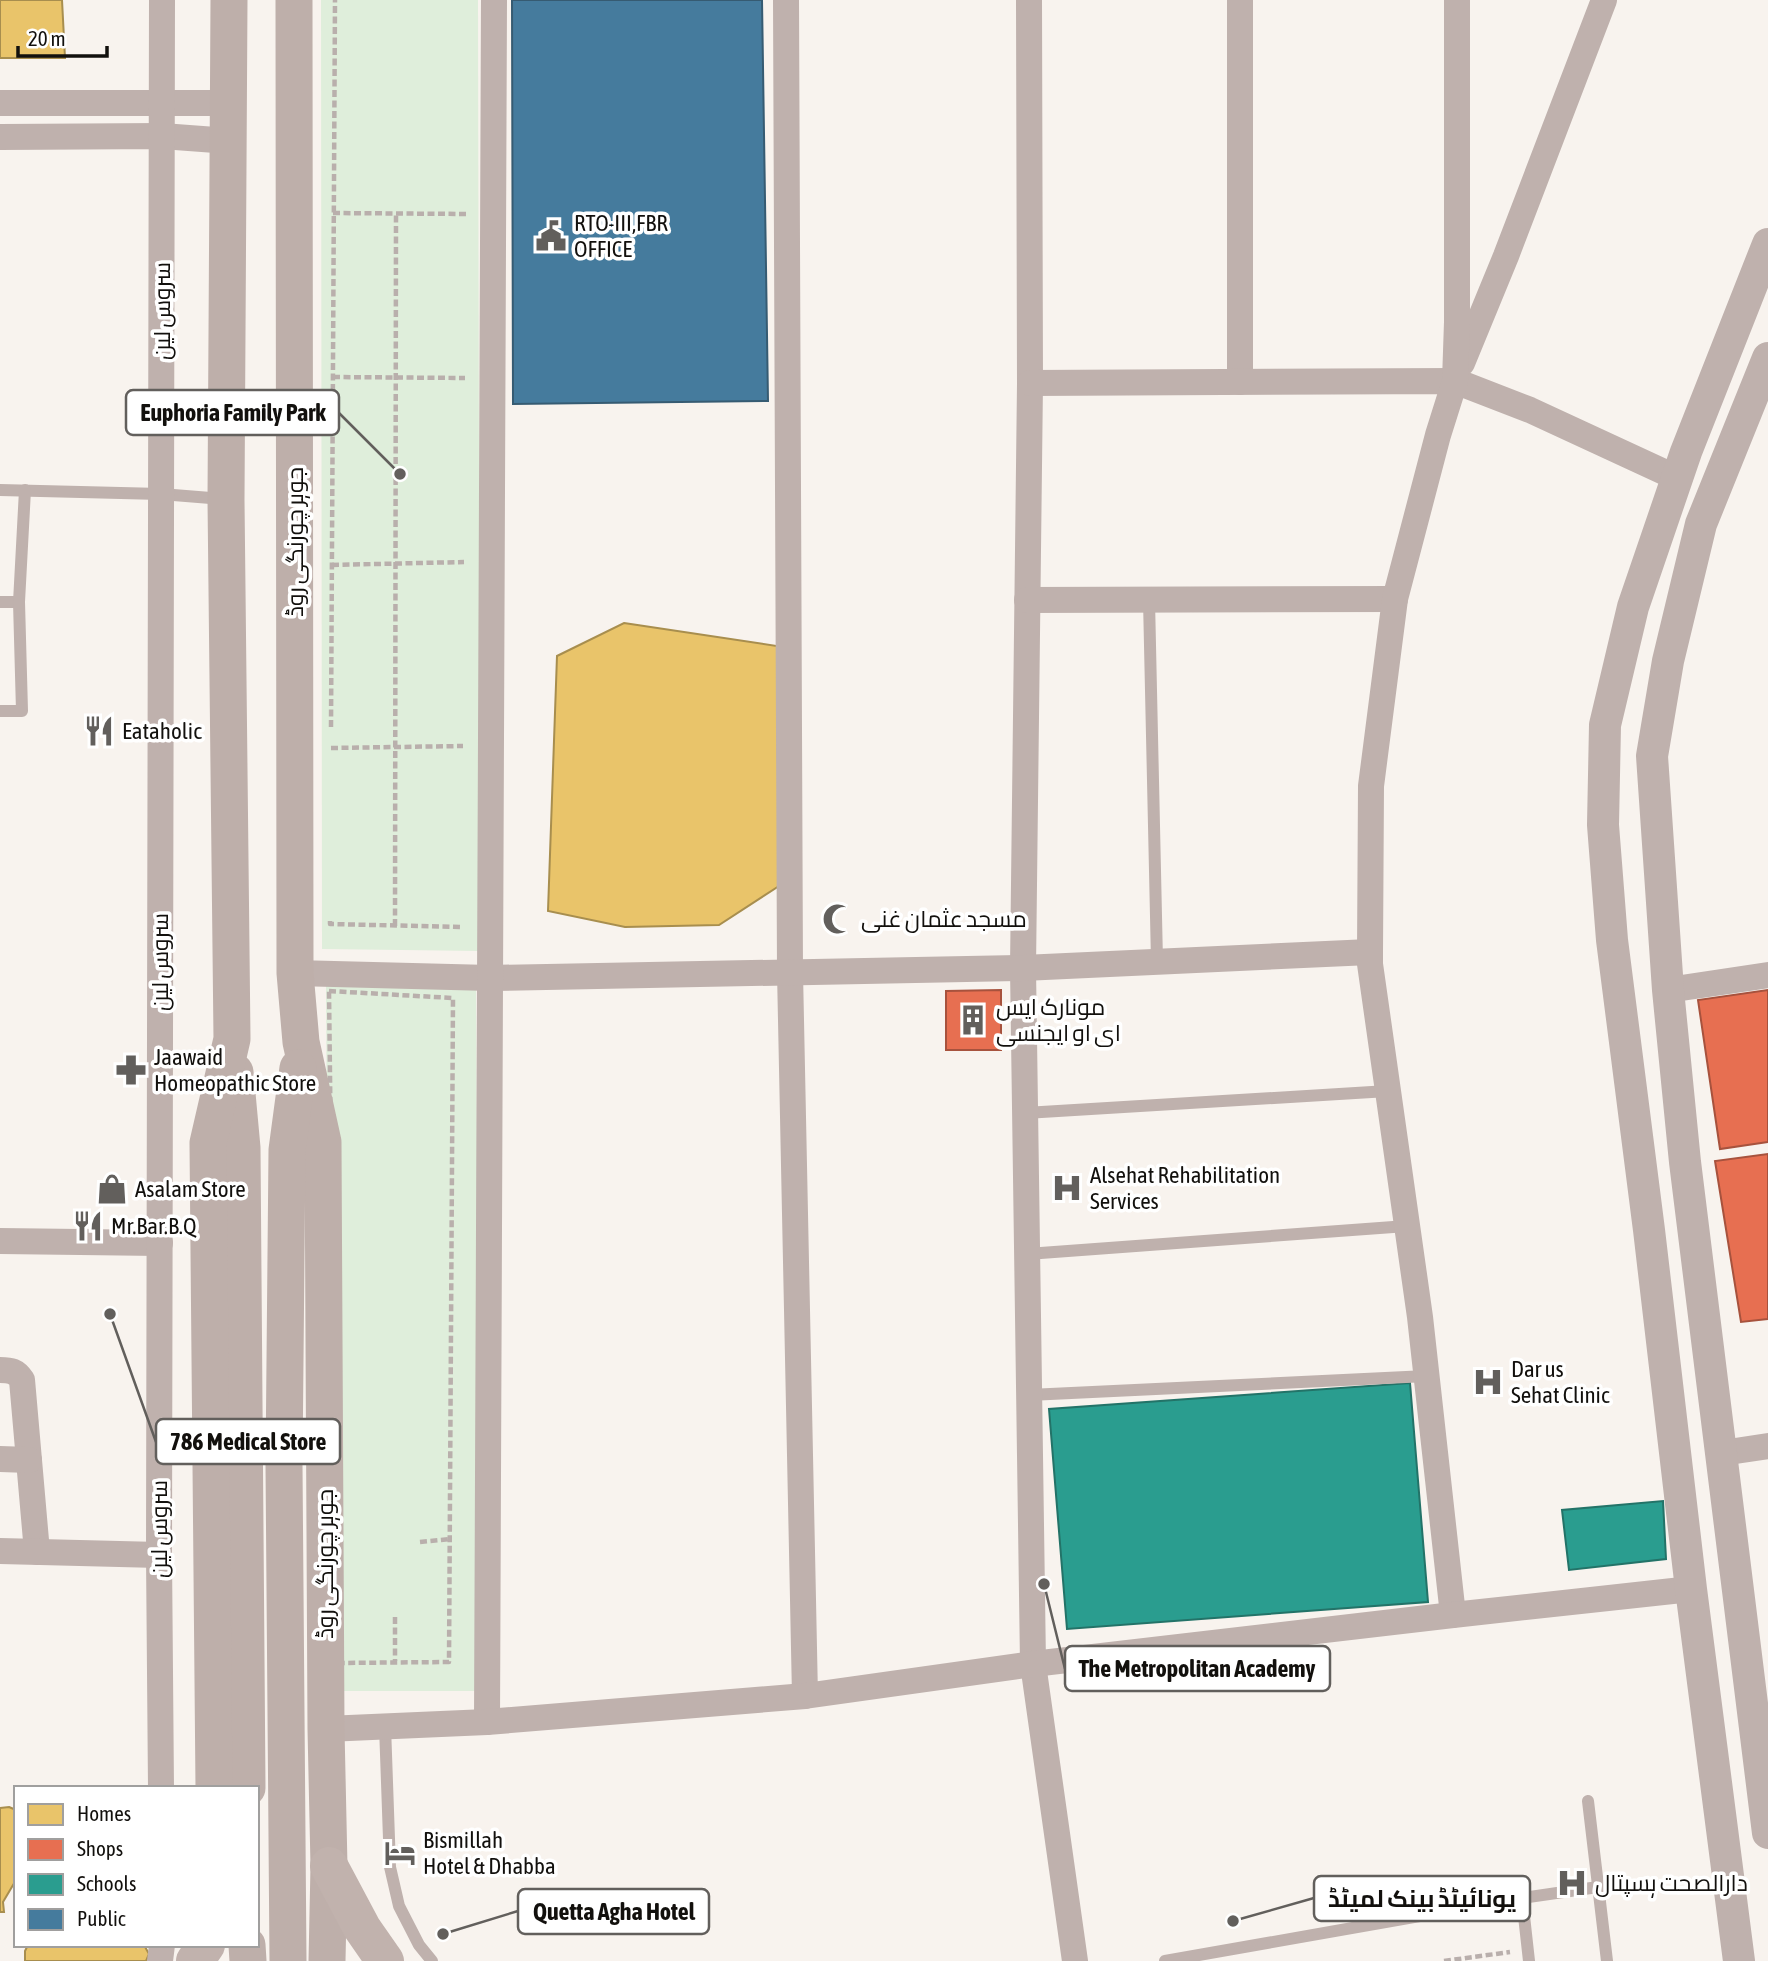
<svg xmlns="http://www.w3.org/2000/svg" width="1768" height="1961" font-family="'Asap Condensed',Cairo,sans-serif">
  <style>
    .green { fill: #dfeedb }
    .homes { fill: #e9c46a; stroke: #a88e4e; stroke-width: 2 }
    .shops { fill: #e76f51; stroke: #a7523d; stroke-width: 2 }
    .schools { fill: #2a9d8f; stroke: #237368; stroke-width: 2 }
    .public { fill: #457b9d; stroke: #365b72; stroke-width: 2 }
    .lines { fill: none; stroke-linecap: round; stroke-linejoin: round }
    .path { stroke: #b9afac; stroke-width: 4.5; stroke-dasharray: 7 3.5; stroke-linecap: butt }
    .service { stroke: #bfb1ad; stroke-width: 12 }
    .minor { stroke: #bfb1ad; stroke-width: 26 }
    .tertiary { stroke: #bfb1ad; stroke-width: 32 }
    .secondary { stroke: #beafaa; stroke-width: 37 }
    .primary { stroke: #c1b2ad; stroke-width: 38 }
    .labels { text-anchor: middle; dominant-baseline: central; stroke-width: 7; stroke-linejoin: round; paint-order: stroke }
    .poi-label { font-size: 23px; fill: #12100d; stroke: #fff; text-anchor: start }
    .street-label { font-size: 23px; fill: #12100d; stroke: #fff }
    .leader { fill: none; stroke: #625f5c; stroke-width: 2.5 }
    .callout-dot { fill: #625f5c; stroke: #fff; stroke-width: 2.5 }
    .callout { fill: #fff; stroke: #625f5c; stroke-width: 2.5 }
    .callout-label { font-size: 24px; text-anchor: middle; font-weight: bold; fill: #12100d }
  </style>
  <rect width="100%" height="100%" fill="#f8f3ee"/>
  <g class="green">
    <path d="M 321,0 L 478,0 L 480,951 L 322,949 Z"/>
    <path d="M 326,986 L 476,986 L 480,1691 L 330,1691 Z"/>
  </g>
  <g class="homes">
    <path d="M 0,0 L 62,0 L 65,58 L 0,58 Z"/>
    <path d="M 624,623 L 777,646 L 779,886 L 719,925 L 625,927 L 548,911 L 557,656 Z"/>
    <path d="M 9,1807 L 16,1810 L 16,1880 L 3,1902 L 4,1912 L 0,1912 L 0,1808 Z"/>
    <path d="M 28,1945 L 144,1945 L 149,1954 L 146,1961 L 25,1961 L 25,1951 Z"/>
  </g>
  <g class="shops">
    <path d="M 1001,990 L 1001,1050 L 946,1050 L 946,991 Z"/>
    <path d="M 1768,990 L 1768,1142 L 1720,1149 L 1698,1000 Z"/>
    <path d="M 1768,1154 L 1768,1319 L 1741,1322 L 1715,1161 Z"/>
  </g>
  <g class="schools">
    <path d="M 1410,1383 L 1428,1602 L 1067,1629 L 1049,1409 Z"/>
    <path d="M 1663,1501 L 1666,1559 L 1569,1570 L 1562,1510 Z"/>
  </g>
  <path class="public" d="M 512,0 L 762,0 L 768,401 L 513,404 Z"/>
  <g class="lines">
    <g class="path">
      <path d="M 333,213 L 466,214"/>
      <path d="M 333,377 L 465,378"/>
      <path d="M 332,565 L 464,562"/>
      <path d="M 331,727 L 335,0"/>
      <path d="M 331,748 L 463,746"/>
      <path d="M 330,921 L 330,924 L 462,927"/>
      <path d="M 395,926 L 396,213"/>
      <path d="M 329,991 L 453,998 L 449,1662 L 337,1663 Z"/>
      <path d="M 420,1542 L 450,1539"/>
      <path d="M 395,1617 L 395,1661"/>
      <path d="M 1444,1961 L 1510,1952"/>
    </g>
    <g class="service">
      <path d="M 0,490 L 161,494 L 223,499"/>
      <path d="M 1149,600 L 1157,961"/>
      <path d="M 0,602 L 19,602"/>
      <path d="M 0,711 L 22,711 L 19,602 L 25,490"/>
      <path d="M 1025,1113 L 1388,1091"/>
      <path d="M 1027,1254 L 1407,1226"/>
      <path d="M 1029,1395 L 1427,1376"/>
      <path d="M 385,1726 L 390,1867 L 399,1906 L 419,1945 L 432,1961"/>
      <path d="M 1588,1801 L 1607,1961"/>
      <path d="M 1522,1898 L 1529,1961"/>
      <path d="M 1165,1961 L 1522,1898 L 1598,1887"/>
    </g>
    <g class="minor">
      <path d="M 786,0 L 790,972 L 805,1696"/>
      <path d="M 1029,0 L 1030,383 L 1023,968 L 1033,1664 L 1075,1961"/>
      <path d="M 0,103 L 229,103"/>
      <path d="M 0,137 L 162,136 L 229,141"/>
      <path d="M 1462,363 L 1506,256 L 1604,0"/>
      <path d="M 1240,382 L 1240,0"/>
      <path d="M 1030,383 L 1455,381 L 1530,410 L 1677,478"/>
      <path d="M 1027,600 L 1395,599"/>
      <path d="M 295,973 L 490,978 L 1023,968 L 1370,952"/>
      <path d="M 1668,990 L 1768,975"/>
      <path d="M 0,1241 L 160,1243"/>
      <path d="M 0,1370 C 11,1370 16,1371 22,1380 L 37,1552"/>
      <path d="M 1722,1453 L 1768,1446"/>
      <path d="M 0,1459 L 29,1460"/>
      <path d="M 0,1551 L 159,1555"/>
      <path d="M 1453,1615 L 1420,1317 L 1370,964 L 1370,952 L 1371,786 L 1395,599 L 1438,435 L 1455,381 L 1457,322 L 1457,0"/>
      <path d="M 487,1722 L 494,0"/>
      <path d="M 326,1729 L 487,1722 L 805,1696 L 1033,1664 L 1453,1615 L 1691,1589"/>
      <path d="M 161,1788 L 159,1555 L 162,0"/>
      <path d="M 160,1961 L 162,1945"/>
    </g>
    <g class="tertiary">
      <path d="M 1768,358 L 1701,524 L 1668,661 L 1652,756 L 1668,990 L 1685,1162 L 1768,1833"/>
      <path d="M 1739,1961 L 1691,1589 L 1649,1230 L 1612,940 L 1603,825 L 1605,725 L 1633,607 L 1686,452 L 1768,244"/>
    </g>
    <g class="secondary">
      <path d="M 294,0 L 295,973 L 301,1042 L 323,1142 L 326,1729 L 329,1866 L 327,1961"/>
      <path d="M 235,1072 L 242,1148 L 247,1788"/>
      <path d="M 214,1788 L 208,1143 L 232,1039 L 226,500 L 229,0"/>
      <path d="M 247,1945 L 248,1961"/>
      <path d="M 288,1961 L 284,1465 L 287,1150 L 298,1068"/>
    </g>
    <g class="primary">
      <path d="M 329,1866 L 362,1928 L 385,1961"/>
      <path d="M 195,1961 L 206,1945"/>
    </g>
  </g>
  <defs>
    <g id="civic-bare" transform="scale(2.415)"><path d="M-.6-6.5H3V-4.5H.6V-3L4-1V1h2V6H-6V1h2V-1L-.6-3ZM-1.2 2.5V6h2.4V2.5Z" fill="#625f5c" stroke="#fff" stroke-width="2.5" paint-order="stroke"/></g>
    <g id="restaurant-bare" transform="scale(2.415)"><path d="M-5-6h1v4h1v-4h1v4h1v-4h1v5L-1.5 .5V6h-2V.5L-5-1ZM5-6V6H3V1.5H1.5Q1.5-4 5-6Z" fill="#625f5c" stroke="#fff" stroke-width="2.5" paint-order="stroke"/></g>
    <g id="mosque-bare" transform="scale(2.415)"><path d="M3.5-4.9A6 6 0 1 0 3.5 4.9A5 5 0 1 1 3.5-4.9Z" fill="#625f5c" stroke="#fff" stroke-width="2.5" paint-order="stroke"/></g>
    <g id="building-bare" transform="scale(2.415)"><path d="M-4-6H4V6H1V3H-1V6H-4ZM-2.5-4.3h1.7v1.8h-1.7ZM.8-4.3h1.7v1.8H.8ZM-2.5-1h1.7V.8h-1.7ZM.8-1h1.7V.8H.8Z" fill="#625f5c" stroke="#fff" stroke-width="2.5" paint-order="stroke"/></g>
    <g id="pharmacy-bare" transform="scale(2.415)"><path d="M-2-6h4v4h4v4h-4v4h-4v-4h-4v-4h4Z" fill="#625f5c" stroke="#fff" stroke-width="2.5" paint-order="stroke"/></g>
    <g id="hospital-bare" transform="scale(2.415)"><path d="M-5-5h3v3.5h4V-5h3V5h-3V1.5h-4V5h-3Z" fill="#625f5c" stroke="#fff" stroke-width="2.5" paint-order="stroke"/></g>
    <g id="shop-bare" transform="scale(2.415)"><path d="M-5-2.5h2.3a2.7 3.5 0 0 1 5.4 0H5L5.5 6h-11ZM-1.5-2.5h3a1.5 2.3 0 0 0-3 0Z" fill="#625f5c" stroke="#fff" stroke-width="2.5" paint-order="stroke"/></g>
    <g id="hotel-bare" transform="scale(2.415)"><path d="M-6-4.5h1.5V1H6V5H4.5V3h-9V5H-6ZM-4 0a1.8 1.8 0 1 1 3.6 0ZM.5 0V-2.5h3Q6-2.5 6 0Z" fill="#625f5c" stroke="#fff" stroke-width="2.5" paint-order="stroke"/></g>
  </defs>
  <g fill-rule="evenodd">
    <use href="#civic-bare" x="551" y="236"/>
    <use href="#restaurant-bare" x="99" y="731"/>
    <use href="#mosque-bare" x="838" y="919"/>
    <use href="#building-bare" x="973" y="1020"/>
    <use href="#pharmacy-bare" x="131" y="1070"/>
    <use href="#hospital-bare" x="1067" y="1188"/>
    <use href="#shop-bare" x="112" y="1189"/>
    <use href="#restaurant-bare" x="88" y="1226"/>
    <use href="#hospital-bare" x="1488" y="1382"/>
    <use href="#hotel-bare" x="400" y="1853"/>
    <use href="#hospital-bare" x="1572" y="1883"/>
  </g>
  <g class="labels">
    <g class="poi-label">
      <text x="574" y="223">RTO-III,FBR<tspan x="574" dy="26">OFFICE</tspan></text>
      <text x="122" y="731">Eataholic</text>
      <text x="861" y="919">مسجد عثمان غنی</text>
      <text x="996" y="1007">مونارک ایس<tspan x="996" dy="26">ای او ایجنسی</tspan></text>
      <text x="154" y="1057">Jaawaid<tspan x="154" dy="26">Homeopathic Store</tspan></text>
      <text x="1090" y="1175">Alsehat Rehabilitation<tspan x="1090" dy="26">Services</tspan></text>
      <text x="135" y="1189">Asalam Store</text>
      <text x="111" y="1226">Mr.Bar.B.Q</text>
      <text x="1511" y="1369">Dar us<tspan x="1511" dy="26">Sehat Clinic</tspan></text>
      <text x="423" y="1840">Bismillah<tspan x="423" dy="26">Hotel &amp; Dhabba</tspan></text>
      <text x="1595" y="1883">دارالصحت ہسپتال</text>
    </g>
    <g class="street-label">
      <text transform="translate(162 311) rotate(-90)">سروس لین</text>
      <text transform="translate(295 542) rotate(-90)">جوہر چورنگی روڈ</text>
      <text transform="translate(160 962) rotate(-90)">سروس لین</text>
      <text transform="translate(159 1529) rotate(-90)">سروس لین</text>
      <text transform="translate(325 1564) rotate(-90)">جوہر چورنگی روڈ</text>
    </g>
  </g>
  <path class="leader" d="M400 474L339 413M110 1314L156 1442M1044 1584L1065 1669M1233 1921L1314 1898M443 1934L518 1911"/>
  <g class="callout-dot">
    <circle cx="400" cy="474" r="7"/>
    <circle cx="110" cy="1314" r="7"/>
    <circle cx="1044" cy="1584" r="7"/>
    <circle cx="1233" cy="1921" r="7"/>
    <circle cx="443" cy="1934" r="7"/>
  </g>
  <g class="callout">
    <rect x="126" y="390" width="213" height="45" rx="7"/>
    <rect x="156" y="1419" width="184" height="45" rx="7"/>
    <rect x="1065" y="1646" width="265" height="45" rx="7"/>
    <rect x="1314" y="1876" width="216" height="45" rx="7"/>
    <rect x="518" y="1889" width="191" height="45" rx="7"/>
  </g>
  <g class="callout-label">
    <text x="233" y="421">Euphoria Family Park</text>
    <text x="248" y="1450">786 Medical Store</text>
    <text x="1197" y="1677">The Metropolitan Academy</text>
    <text x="1422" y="1907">یونائیٹڈ بینک لمیٹڈ</text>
    <text x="614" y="1920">Quetta Agha Hotel</text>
  </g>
  <rect x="14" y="1786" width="245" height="161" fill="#ffffff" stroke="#a09f9e" stroke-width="2"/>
  <rect x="28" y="1804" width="35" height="21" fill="#e9c46a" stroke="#a09f9e" stroke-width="2"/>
  <text x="77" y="1821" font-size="21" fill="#12100d">Homes</text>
  <rect x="28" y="1839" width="35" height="21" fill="#e76f51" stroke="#a09f9e" stroke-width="2"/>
  <text x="77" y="1856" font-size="21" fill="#12100d">Shops</text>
  <rect x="28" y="1874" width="35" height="21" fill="#2a9d8f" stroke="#a09f9e" stroke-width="2"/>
  <text x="77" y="1891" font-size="21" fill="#12100d">Schools</text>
  <rect x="28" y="1909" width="35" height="21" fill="#457b9d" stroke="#a09f9e" stroke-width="2"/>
  <text x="77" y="1926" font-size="21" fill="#12100d">Public</text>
  <path d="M18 46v10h89v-10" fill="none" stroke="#12100d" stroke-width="3.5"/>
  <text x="28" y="46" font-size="21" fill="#12100d" stroke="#ffffff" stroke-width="5" paint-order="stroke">20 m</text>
</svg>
